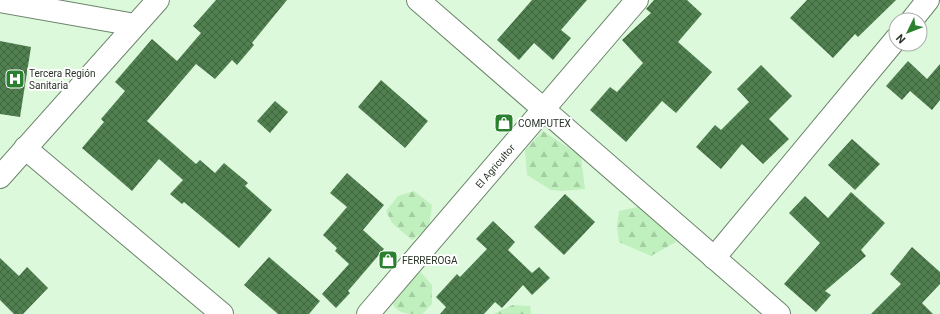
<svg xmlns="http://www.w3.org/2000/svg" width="940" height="314" font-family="Roboto,sans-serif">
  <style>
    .forest { fill: url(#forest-firs) }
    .building { fill: url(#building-cross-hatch) }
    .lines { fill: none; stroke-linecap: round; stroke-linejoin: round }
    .minor-casing { stroke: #6c856b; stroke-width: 24 }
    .minor { stroke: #fff; stroke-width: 22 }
    .labels { text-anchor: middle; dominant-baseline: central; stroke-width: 4; stroke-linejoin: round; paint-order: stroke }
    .poi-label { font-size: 10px; fill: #293429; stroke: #fff; text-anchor: start }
    .street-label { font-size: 10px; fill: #293429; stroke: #fff }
  </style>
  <defs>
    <pattern id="forest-firs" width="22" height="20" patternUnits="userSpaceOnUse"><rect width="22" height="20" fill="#bff0bd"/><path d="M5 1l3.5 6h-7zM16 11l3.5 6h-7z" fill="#a4cea2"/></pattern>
    <pattern id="building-cross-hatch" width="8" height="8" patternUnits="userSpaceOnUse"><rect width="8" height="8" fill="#518050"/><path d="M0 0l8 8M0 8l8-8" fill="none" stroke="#40643f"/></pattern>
  </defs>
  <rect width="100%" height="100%" fill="#ddf9dc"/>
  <g class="forest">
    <path d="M 543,131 L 581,156 L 585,189 L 562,191 L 551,190 L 527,175 L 525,150 Z"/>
    <path d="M 414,191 L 432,205 L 429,227 L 412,240 L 392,223 L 386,211 L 398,196 Z"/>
    <path d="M 642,206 L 662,221 L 676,242 L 651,256 L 619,242 L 617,226 L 619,211 Z"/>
    <path d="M 416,267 L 432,285 L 432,304 L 422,314 C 402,314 396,314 389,296 Z"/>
    <path d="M 513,305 L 530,306 L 531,314 L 493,314 Z"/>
  </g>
  <g class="building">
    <path d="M 216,0 L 287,0 L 252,43 L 254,45 L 237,65 L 232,60 L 215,79 L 196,64 L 147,121 L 196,164 L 200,160 L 215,173 L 224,163 L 248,183 L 245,186 L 272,210 L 239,248 L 184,202 L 182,204 L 170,194 L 183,180 L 159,159 L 132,191 L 82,148 L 104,122 L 101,119 L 125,91 L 115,82 L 152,39 L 177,61 L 201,33 L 193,26 Z"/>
    <path d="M 532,0 L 587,0 L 561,30 L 571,38 L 553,60 L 534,43 L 519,60 L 497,40 Z"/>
    <path d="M 654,0 L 687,0 L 702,14 L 678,42 L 712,72 L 676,113 L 662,101 L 626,142 L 590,110 L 610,87 L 617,92 L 643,63 L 622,40 L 651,13 L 646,9 Z"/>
    <path d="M 807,0 L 896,0 L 858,37 L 855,34 L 833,58 L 790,18 Z"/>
    <path d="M 0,41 L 31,47 L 20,117 L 0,114 Z"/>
    <path d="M 908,61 L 927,79 L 940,64 L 940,100 L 932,110 L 910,91 L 902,100 L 886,86 Z"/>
    <path d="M 761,65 L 792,96 L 769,119 L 789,139 L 763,164 L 742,144 L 721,169 L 696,147 L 715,125 L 721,130 L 749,102 L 737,89 Z"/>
    <path d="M 381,80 L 428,121 L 405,148 L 358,107 Z"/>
    <path d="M 275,101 L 288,112 L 270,133 L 257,121 Z"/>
    <path d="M 852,139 L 880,164 L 855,190 L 828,165 Z"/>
    <path d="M 347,173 L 384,205 L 363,230 L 384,249 L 348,291 L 350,293 L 336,308 L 322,294 L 349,264 L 335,251 L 337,248 L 323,235 L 347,207 L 330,193 Z"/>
    <path d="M 851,192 L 885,223 L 861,250 L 866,256 L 825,291 L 831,295 L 816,312 L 784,284 L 820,243 L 789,213 L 805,196 L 828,218 Z"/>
    <path d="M 565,194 L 595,222 L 564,255 L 534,227 Z"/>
    <path d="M 493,221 L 515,242 L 508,250 L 532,273 L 539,267 L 550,278 L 532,295 L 523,285 L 502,308 L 495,302 L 484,314 L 440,314 L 446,307 L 436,297 L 457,274 L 460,277 L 487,249 L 476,239 Z"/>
    <path d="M 912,247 L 940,272 L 940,284 L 922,303 L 933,314 L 871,314 L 901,284 L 890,274 Z"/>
    <path d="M 269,257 L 320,301 L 309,314 L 278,314 L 244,285 Z"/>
    <path d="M 0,258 L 19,276 L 27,267 L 48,288 L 23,314 L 14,314 L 0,300 Z"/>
  </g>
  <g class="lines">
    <g class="minor-casing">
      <g id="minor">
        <path d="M 418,0 L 779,314"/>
        <path d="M 0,1 L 135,25"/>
        <path d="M 912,20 L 928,0"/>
        <path d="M 25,148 L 222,314"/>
        <path d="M 0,177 L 158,0"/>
        <path d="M 714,258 L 896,39"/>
        <path id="s1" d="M 368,314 L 637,0"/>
      </g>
    </g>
    <use href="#minor" class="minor"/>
  </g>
  <defs>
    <g id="hospital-square" transform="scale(1)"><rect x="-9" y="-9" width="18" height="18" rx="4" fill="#2a802e" stroke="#fff"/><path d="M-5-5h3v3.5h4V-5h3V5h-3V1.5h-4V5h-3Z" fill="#fff"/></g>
    <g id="shop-square" transform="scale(1)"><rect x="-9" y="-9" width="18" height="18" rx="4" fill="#2a802e" stroke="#fff"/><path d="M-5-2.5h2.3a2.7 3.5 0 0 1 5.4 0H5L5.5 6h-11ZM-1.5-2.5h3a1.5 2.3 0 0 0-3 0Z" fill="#fff"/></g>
  </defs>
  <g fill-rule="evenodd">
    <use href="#hospital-square" x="15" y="79"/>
    <use href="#shop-square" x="504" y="123"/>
    <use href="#shop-square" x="388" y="260"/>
  </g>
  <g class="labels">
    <g class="poi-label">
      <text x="29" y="73">Tercera Región<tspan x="29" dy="12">Sanitaria</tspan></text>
      <text x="518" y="123">COMPUTEX</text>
      <text x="402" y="260">FERREROGA</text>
    </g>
    <g class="street-label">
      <text stroke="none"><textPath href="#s1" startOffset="195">El Agricultor</textPath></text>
    </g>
  </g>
  <g transform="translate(908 32) rotate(227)"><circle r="19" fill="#ffffff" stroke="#a9aea9"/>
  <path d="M0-3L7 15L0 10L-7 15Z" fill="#2a802e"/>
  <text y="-6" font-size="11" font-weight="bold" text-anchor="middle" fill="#293429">N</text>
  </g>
</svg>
